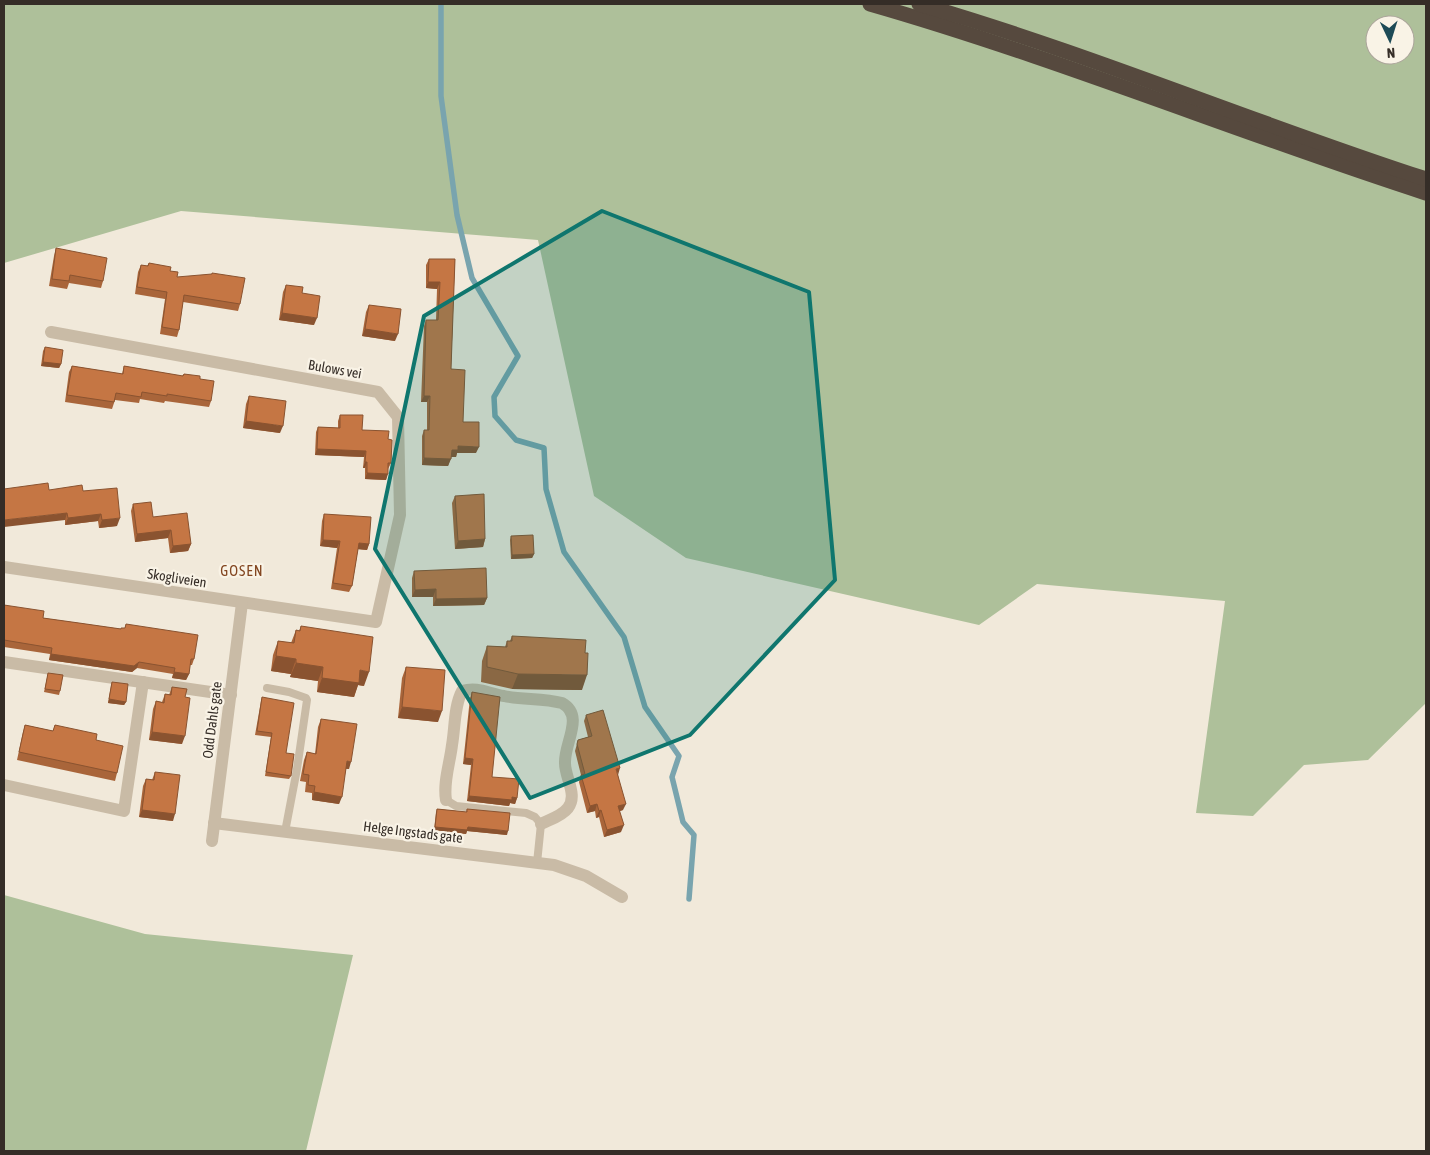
<svg xmlns="http://www.w3.org/2000/svg" width="1430" height="1155" font-family="'Asap Condensed',sans-serif">
  <style>
    .green { fill: #aec09a; fill-rule: evenodd }
    .lines { fill: none; stroke-linecap: round; stroke-linejoin: round }
    .stream { stroke: #79a4ae; stroke-width: 5.5 }
    .lane { stroke: #c9bba6; stroke-width: 8 }
    .street { stroke: #c9bba6; stroke-width: 12 }
    .highway { stroke: #56493e; stroke-width: 15 }
    .wall { fill: #a9653a }
    .shaded-wall { fill: #8a5330 }
    .building { fill: #c57644; stroke: #8a5330 }
    .marked { fill: #0f766e; fill-opacity: 0.2; stroke: #0f766e; stroke-width: 4; stroke-linejoin: round }
    .labels { text-anchor: middle; dominant-baseline: central; stroke-width: 4.5; stroke-linejoin: round; paint-order: stroke }
    .street-label { font-size: 14px; fill: #352d27; stroke: #f9f3e6 }
    .neighbourhood-label { font-size: 15px; letter-spacing: 1px; fill: #834620; stroke: #f9f3e6 }
  </style>
  <rect width="100%" height="100%" fill="#f1e9da"/>
  <g class="green">
    <path d="M 4,4 L 1426,4 L 1426,703 L 1368,760 L 1304,765 L 1253,816 L 1196,813 L 1225,601 L 1037,584 L 979,625 L 686,558 L 594,496 L 538,240 L 181,211 L 4,263 ZM 1375,25 L 1405,25 L 1405,55 L 1375,55 Z"/>
    <path d="M 4,895 L 145,934 L 353,955 L 306,1151 L 4,1151 Z"/>
  </g>
  <g class="lines">
    <path class="stream" d="M 441,4 L 441,96 L 457,215 L 472,278 L 518,356 L 494,397 L 495,416 L 516,440 L 544,448 L 546,489 L 564,552 L 624,637 L 645,707 L 679,756 L 672,777 L 683,822 L 694,835 L 689,899"/>
    <g class="lane">
      <path d="M 267,688 L 289,692 L 306,698 L 307,700 L 297,769 L 285,832"/>
      <path d="M 446,800 L 456,806 L 526,813 L 535,817 L 541,824 L 537,863"/>
    </g>
    <g class="street">
      <path d="M 4,567 L 376,622 L 400,515 L 398,417 L 378,392 L 51,332"/>
      <path d="M 4,662 L 231,695"/>
      <path d="M 4,785 L 124,811 L 143,682"/>
      <path d="M 446,800 C 443,782 450,763 452,745 C 455,729 454,706 462,691 C 478,686 489,694 504,696 C 523,700 543,698 562,703 C 585,716 564,743 565,763 C 565,778 578,795 568,808 C 562,816 549,820 541,824"/>
      <path d="M 214,823 L 554,865 L 586,876 L 622,897"/>
      <path d="M 212,841 L 242,603"/>
    </g>
    <g class="highway">
      <path d="M 870,4 C 1058,58 1240,133 1426,193"/>
      <path d="M 919,4 C 1091,54 1256,124 1426,179"/>
    </g>
  </g>
  <g class="wall">
    <path d="M 56,248 L 103,281 L 101,288 L 69,283 L 67,289 L 49,286 L 54,256 Z"/>
    <path d="M 429,259 L 455,259 L 451,369 L 463,422 L 476,453 L 457,453 L 456,457 L 451,457 L 448,466 L 422,465 L 422,436 L 424,430 L 427,430 L 427,402 L 421,402 L 424,326 L 426,320 L 436,320 L 437,289 L 426,288 L 426,265 Z"/>
    <path d="M 149,263 L 170,271 L 177,277 L 240,304 L 238,311 L 183,302 L 179,330 L 177,337 L 160,334 L 165,299 L 135,294 L 138,272 L 141,265 L 147,266 Z"/>
    <path d="M 286,285 L 302,293 L 314,325 L 279,320 L 283,292 Z"/>
    <path d="M 369,305 L 395,341 L 362,336 L 366,312 Z"/>
    <path d="M 45,347 L 61,364 L 59,368 L 41,366 L 43,351 Z"/>
    <path d="M 72,366 L 122,374 L 124,366 L 182,376 L 184,374 L 200,379 L 211,401 L 209,407 L 165,401 L 164,403 L 140,399 L 139,403 L 115,400 L 112,409 L 65,402 L 69,372 Z"/>
    <path d="M 249,396 L 280,433 L 243,428 L 246,404 Z"/>
    <path d="M 340,415 L 362,430 L 388,439 L 391,463 L 388,469 L 386,480 L 365,479 L 365,468 L 363,468 L 364,457 L 315,455 L 316,432 L 318,427 L 338,428 L 338,421 Z"/>
    <path d="M 49,490 L 83,491 L 117,526 L 99,528 L 98,521 L 65,525 L 65,520 Z"/>
    <path d="M 455,496 L 485,539 L 483,547 L 455,549 L 452,503 Z"/>
    <path d="M 133,504 L 153,517 L 191,544 L 188,551 L 170,553 L 168,538 L 135,542 L 131,511 Z"/>
    <path d="M 324,514 L 369,544 L 367,550 L 358,549 L 352,586 L 349,592 L 331,589 L 337,548 L 320,546 L 322,521 Z"/>
    <path d="M 511,536 L 534,554 L 532,558 L 511,559 L 510,540 Z"/>
    <path d="M 414,571 L 487,598 L 484,605 L 433,606 L 433,597 L 412,597 L 412,578 Z"/>
    <path d="M 4,605 L 43,618 L 121,629 L 125,628 L 126,624 L 194,659 L 192,665 L 190,665 L 189,674 L 186,680 L 172,678 L 173,674 L 137,668 L 132,672 L 49,660 L 50,654 L 4,647 Z"/>
    <path d="M 301,626 L 364,686 L 358,685 L 354,697 L 317,692 L 318,681 L 290,677 L 291,674 L 271,671 L 273,655 L 278,641 L 291,643 L 296,630 L 299,631 Z"/>
    <path d="M 512,636 L 582,690 L 512,689 L 481,682 L 482,661 L 487,646 L 505,647 L 507,641 L 510,641 Z"/>
    <path d="M 406,667 L 438,722 L 398,718 L 402,678 Z"/>
    <path d="M 48,673 L 60,691 L 59,695 L 44,692 Z"/>
    <path d="M 112,682 L 126,702 L 124,705 L 108,703 L 111,686 Z"/>
    <path d="M 172,687 L 185,697 L 182,744 L 149,740 L 153,709 L 156,701 L 162,702 L 165,694 L 169,695 Z"/>
    <path d="M 472,692 L 492,777 L 517,798 L 515,804 L 510,803 L 509,806 L 467,801 L 471,765 L 463,764 L 470,698 Z"/>
    <path d="M 262,697 L 286,753 L 291,776 L 289,779 L 265,776 L 271,737 L 255,735 L 261,701 Z"/>
    <path d="M 586,715 L 618,775 L 623,810 L 620,811 L 621,832 L 604,837 L 599,817 L 596,818 L 595,811 L 587,813 L 579,782 L 581,775 L 575,751 L 578,740 L 588,737 L 584,721 Z"/>
    <path d="M 321,719 L 349,769 L 346,769 L 339,804 L 312,800 L 312,793 L 305,792 L 306,782 L 300,781 L 304,760 L 307,752 L 315,754 L 318,727 Z"/>
    <path d="M 25,725 L 53,731 L 55,725 L 96,740 L 117,773 L 115,781 L 17,760 L 23,732 Z"/>
    <path d="M 155,772 L 173,821 L 139,817 L 143,786 L 146,779 L 152,780 Z"/>
    <path d="M 437,809 L 466,812 L 467,809 L 507,835 L 467,831 L 466,834 L 434,830 L 436,812 Z"/>
  </g>
  <g class="shaded-wall">
    <path d="M 428,282 L 440,282 L 437,289 L 426,288 Z"/>
    <path d="M 282,313 L 317,318 L 314,325 L 279,320 Z"/>
    <path d="M 365,329 L 398,334 L 395,341 L 362,336 Z"/>
    <path d="M 43,362 L 61,364 L 59,368 L 41,366 Z"/>
    <path d="M 424,396 L 430,396 L 427,402 L 421,402 Z"/>
    <path d="M 246,421 L 283,426 L 280,433 L 243,428 Z"/>
    <path d="M 458,446 L 479,447 L 476,453 L 457,453 L 456,457 L 450,457 L 452,450 Z"/>
    <path d="M 317,449 L 366,451 L 364,457 L 315,455 Z"/>
    <path d="M 424,458 L 451,459 L 448,466 L 422,465 Z"/>
    <path d="M 365,462 L 367,462 L 365,468 L 363,468 Z"/>
    <path d="M 367,473 L 388,474 L 386,480 L 365,479 Z"/>
    <path d="M 67,513 L 65,520 L 4,527 L 4,520 Z"/>
    <path d="M 101,514 L 98,521 L 65,525 L 68,518 Z"/>
    <path d="M 120,518 L 117,526 L 99,528 L 102,520 Z"/>
    <path d="M 171,530 L 168,538 L 135,542 L 137,534 Z"/>
    <path d="M 485,539 L 483,547 L 455,549 L 458,541 Z"/>
    <path d="M 323,540 L 340,541 L 337,548 L 320,546 Z"/>
    <path d="M 359,543 L 369,544 L 367,550 L 356,549 Z"/>
    <path d="M 191,544 L 188,551 L 170,553 L 173,546 Z"/>
    <path d="M 534,554 L 532,558 L 511,559 L 512,555 Z"/>
    <path d="M 436,589 L 433,597 L 412,597 L 415,590 Z"/>
    <path d="M 487,598 L 484,605 L 433,606 L 436,599 Z"/>
    <path d="M 51,654 L 139,662 L 137,668 L 132,672 L 49,660 Z"/>
    <path d="M 276,656 L 296,659 L 291,674 L 271,671 Z"/>
    <path d="M 296,663 L 323,667 L 318,681 L 290,677 Z"/>
    <path d="M 360,670 L 369,672 L 364,686 L 358,685 L 354,697 L 317,692 L 322,678 Z"/>
    <path d="M 174,672 L 189,674 L 186,680 L 172,678 Z"/>
    <path d="M 518,674 L 587,675 L 582,690 L 512,689 Z"/>
    <path d="M 109,699 L 126,702 L 124,705 L 108,703 Z"/>
    <path d="M 402,707 L 442,711 L 438,722 L 398,718 Z"/>
    <path d="M 152,732 L 185,736 L 182,744 L 149,740 Z"/>
    <path d="M 465,758 L 473,759 L 471,765 L 463,764 Z"/>
    <path d="M 347,761 L 351,762 L 349,769 L 344,768 Z"/>
    <path d="M 620,768 L 618,775 L 616,769 Z"/>
    <path d="M 314,792 L 342,797 L 339,804 L 312,800 Z"/>
    <path d="M 469,796 L 512,797 L 517,798 L 515,804 L 510,803 L 509,806 L 467,801 Z"/>
    <path d="M 597,804 L 595,811 L 587,813 L 590,806 Z"/>
    <path d="M 626,804 L 623,810 L 616,812 L 618,806 Z"/>
    <path d="M 142,810 L 175,814 L 173,821 L 139,817 Z"/>
    <path d="M 601,810 L 599,817 L 596,818 L 599,811 Z"/>
    <path d="M 624,825 L 621,832 L 604,837 L 607,830 Z"/>
    <path d="M 435,827 L 468,827 L 508,831 L 507,835 L 467,831 L 466,834 L 434,830 Z"/>
  </g>
  <g class="building">
    <path d="M 56,248 L 107,258 L 103,281 L 70,275 L 69,281 L 52,279 Z"/>
    <path d="M 429,259 L 455,259 L 451,369 L 465,370 L 463,422 L 479,422 L 479,447 L 458,446 L 458,450 L 452,450 L 451,459 L 424,458 L 424,430 L 429,430 L 430,396 L 424,396 L 426,320 L 438,320 L 440,282 L 428,282 Z"/>
    <path d="M 149,263 L 171,267 L 170,271 L 178,272 L 177,277 L 212,274 L 212,273 L 245,278 L 240,304 L 184,295 L 179,330 L 162,327 L 167,292 L 137,287 L 141,265 L 148,266 Z"/>
    <path d="M 286,285 L 303,287 L 302,293 L 320,296 L 317,318 L 282,313 Z"/>
    <path d="M 369,305 L 401,309 L 398,334 L 365,329 Z"/>
    <path d="M 45,347 L 63,350 L 61,364 L 43,362 Z"/>
    <path d="M 72,366 L 123,374 L 124,366 L 183,376 L 184,374 L 200,376 L 200,379 L 214,381 L 211,401 L 167,394 L 167,396 L 142,392 L 141,397 L 116,393 L 114,402 L 67,395 Z"/>
    <path d="M 249,396 L 286,401 L 283,426 L 246,421 Z"/>
    <path d="M 340,415 L 363,415 L 362,430 L 389,431 L 388,439 L 392,440 L 391,463 L 388,463 L 388,474 L 367,473 L 367,462 L 365,462 L 366,451 L 317,449 L 318,427 L 340,428 Z"/>
    <path d="M 48,483 L 49,490 L 82,485 L 83,491 L 117,488 L 120,518 L 102,520 L 101,514 L 68,518 L 67,513 L 4,520 L 4,489 Z"/>
    <path d="M 484,494 L 485,539 L 458,541 L 455,496 Z"/>
    <path d="M 151,502 L 153,517 L 187,513 L 191,544 L 173,546 L 171,530 L 137,534 L 133,504 Z"/>
    <path d="M 324,514 L 371,517 L 369,544 L 359,543 L 352,586 L 333,583 L 340,541 L 323,540 Z"/>
    <path d="M 533,535 L 534,554 L 512,555 L 511,536 Z"/>
    <path d="M 486,568 L 487,598 L 436,599 L 436,589 L 415,590 L 414,571 Z"/>
    <path d="M 4,605 L 44,611 L 43,618 L 79,623 L 121,629 L 121,628 L 125,628 L 126,624 L 198,635 L 194,659 L 191,659 L 189,674 L 174,672 L 175,668 L 139,662 L 134,666 L 51,654 L 52,648 L 4,640 Z"/>
    <path d="M 301,626 L 373,637 L 369,672 L 360,670 L 359,683 L 322,678 L 323,667 L 296,663 L 296,659 L 276,656 L 278,641 L 294,643 L 296,630 L 300,631 Z"/>
    <path d="M 512,636 L 586,640 L 585,653 L 588,653 L 587,675 L 518,674 L 487,667 L 487,646 L 507,647 L 507,641 L 512,641 Z"/>
    <path d="M 406,667 L 445,670 L 442,711 L 402,707 Z"/>
    <path d="M 48,673 L 63,675 L 60,691 L 45,689 Z"/>
    <path d="M 112,682 L 128,684 L 126,702 L 109,699 Z"/>
    <path d="M 172,687 L 187,689 L 185,697 L 190,698 L 185,736 L 152,732 L 156,701 L 164,703 L 165,694 L 171,695 Z"/>
    <path d="M 472,692 L 500,697 L 492,777 L 519,779 L 517,798 L 512,797 L 512,800 L 469,796 L 473,759 L 465,758 Z"/>
    <path d="M 262,697 L 294,703 L 286,753 L 294,754 L 291,776 L 266,772 L 272,733 L 257,731 Z"/>
    <path d="M 603,710 L 620,768 L 616,769 L 626,804 L 618,806 L 624,825 L 607,830 L 601,810 L 599,811 L 597,804 L 590,806 L 581,775 L 585,774 L 577,744 L 578,740 L 592,736 L 586,715 Z"/>
    <path d="M 321,719 L 357,724 L 351,762 L 347,761 L 342,797 L 314,792 L 315,786 L 308,785 L 309,775 L 303,774 L 307,752 L 316,754 Z"/>
    <path d="M 25,725 L 53,731 L 55,725 L 97,734 L 96,740 L 123,746 L 117,773 L 19,752 Z"/>
    <path d="M 155,772 L 180,775 L 175,814 L 142,810 L 146,779 L 154,780 Z"/>
    <path d="M 437,809 L 467,812 L 467,809 L 510,813 L 508,831 L 468,827 L 467,830 L 435,827 Z"/>
  </g>
  <path class="marked" d="M 602,211 L 809,292 L 835,580 L 690,735 L 530,798 L 375,549 L 424,316 Z"/>
  <g class="labels">
    <g class="street-label">
      <text transform="translate(335 369) rotate(10)">Bulows vei</text>
      <text transform="translate(177 578) rotate(9)">Skogliveien</text>
      <text transform="translate(212 720) rotate(-83)">Odd Dahls gate</text>
      <text transform="translate(413 832) rotate(7)">Helge Ingstads gate</text>
    </g>
    <g class="neighbourhood-label">
      <text x="242" y="570">GOSEN</text>
    </g>
  </g>
  <rect width="1430" height="1155" fill="none" stroke="#352d27" stroke-width="10"/>
  <g transform="translate(1390 40) rotate(176)"><circle r="24" fill="#f9f3e6" stroke="#aba49a"/>
  <path d="M0-4L9 19L0 12L-9 19Z" fill="#1d4a56"/>
  <text y="-8" font-size="14" font-weight="bold" text-anchor="middle" fill="#352d27">N</text>
  </g>
</svg>
